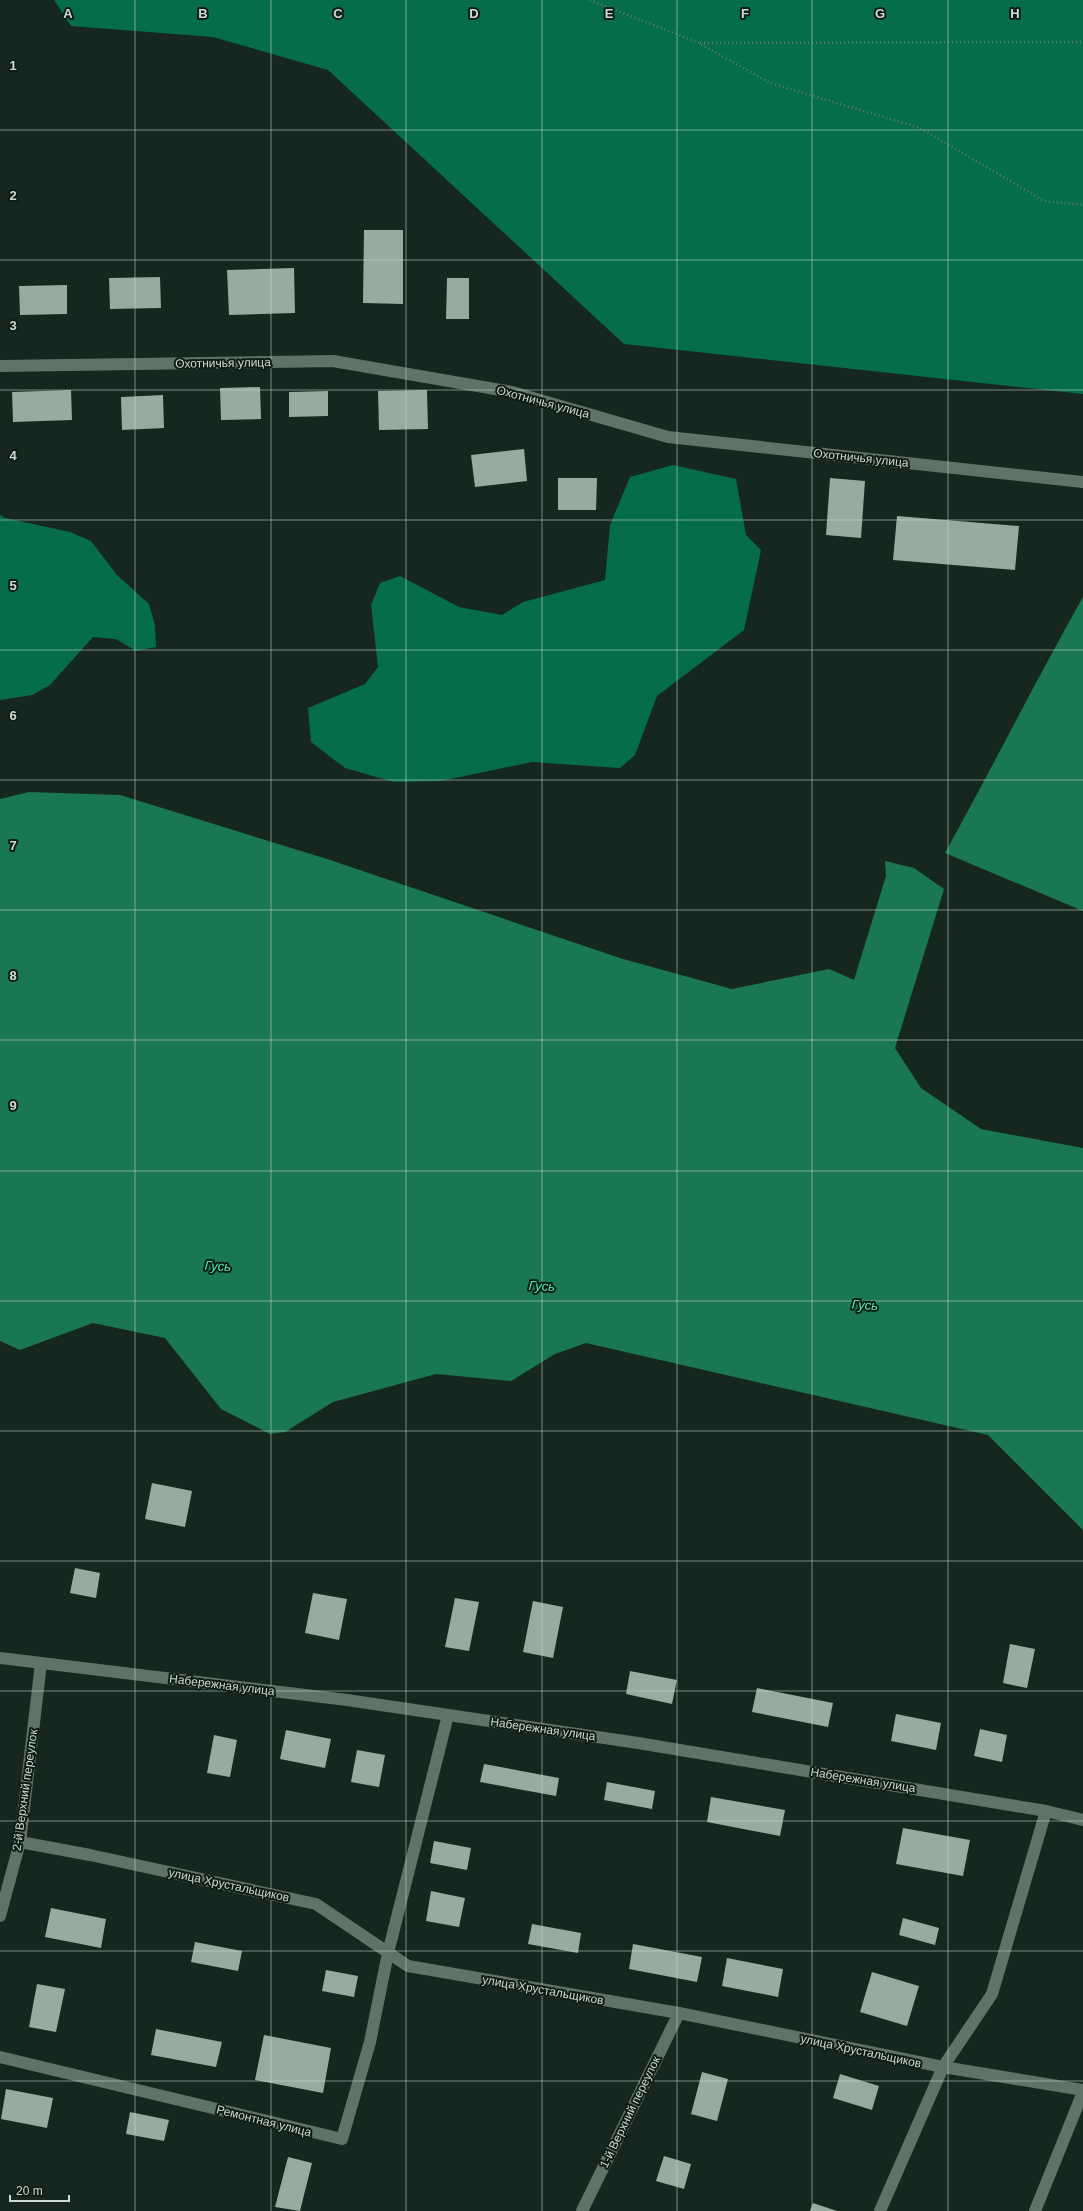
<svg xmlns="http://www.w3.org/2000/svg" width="1083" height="2211" font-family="Helvetica,sans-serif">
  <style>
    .forest { fill: #056d49 }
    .water { fill: #197752 }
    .building { fill: #97aba0 }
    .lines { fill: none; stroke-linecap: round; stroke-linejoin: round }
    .path { stroke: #6b7871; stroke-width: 2.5; stroke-dasharray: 1 3; stroke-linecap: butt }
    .minor { stroke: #607369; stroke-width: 12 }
    .grid { fill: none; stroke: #cfd9d3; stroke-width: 1; stroke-opacity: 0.55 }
    .labels { text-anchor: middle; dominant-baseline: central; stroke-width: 4; stroke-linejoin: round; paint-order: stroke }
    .street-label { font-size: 12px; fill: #cfd9d3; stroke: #0d1d15 }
    .water-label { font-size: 13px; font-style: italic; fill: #55eeae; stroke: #0d1d15 }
    .grid-label { font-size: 13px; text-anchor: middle; font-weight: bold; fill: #cfd9d3; stroke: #0d1d15; stroke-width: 4; stroke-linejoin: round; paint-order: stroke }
  </style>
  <rect width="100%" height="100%" fill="#16271f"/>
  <g class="forest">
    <path d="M 54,0 L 1083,0 L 1083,394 L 624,344 L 328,70 L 213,37 L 71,26 Z"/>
    <path d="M 673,465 L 736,479 L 746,535 L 761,550 L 744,630 L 657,696 L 635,755 L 620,768 L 532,762 L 441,781 L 394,782 L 345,768 L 311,742 L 308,708 L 365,684 L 378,667 L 371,605 L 380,583 L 400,576 L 459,607 L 502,615 L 523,602 L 605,580 L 610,525 L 630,477 Z"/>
    <path d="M 0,515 L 5,518 L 70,532 L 91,541 L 117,575 L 149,604 L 155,625 L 156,647 L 136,651 L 116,639 L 93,637 L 50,685 L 32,695 L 0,700 Z"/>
  </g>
  <g class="water">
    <path d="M 1083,597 L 1083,911 L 945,853 C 992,768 1035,682 1083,597 Z"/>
    <path d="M 29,792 L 120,795 L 327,859 L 623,959 L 732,989 L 829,969 L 854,980 L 886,876 L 885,861 L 914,868 L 944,889 L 895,1048 L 921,1088 L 981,1129 L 1083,1148 L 1083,1530 L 988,1435 L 586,1343 L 555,1354 L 511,1381 L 436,1374 L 333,1402 L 285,1432 L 270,1434 L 221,1409 L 165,1338 L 93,1323 L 20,1350 L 0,1341 L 0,799 Z"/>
  </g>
  <g class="building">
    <path d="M 364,230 L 403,230 L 403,304 L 363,303 Z"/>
    <path d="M 294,268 L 295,313 L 229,315 L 227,270 Z"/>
    <path d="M 160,277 L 161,308 L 110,309 L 109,278 Z"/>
    <path d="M 447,278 L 469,278 L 469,319 L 446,319 Z"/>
    <path d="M 67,285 L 67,314 L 20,315 L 19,286 Z"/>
    <path d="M 260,387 L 261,419 L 221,420 L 220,388 Z"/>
    <path d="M 71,390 L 72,420 L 13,422 L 12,392 Z"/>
    <path d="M 427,390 L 428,429 L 379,430 L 378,391 Z"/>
    <path d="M 328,391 L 328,416 L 289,417 L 289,392 Z"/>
    <path d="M 163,395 L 164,428 L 122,430 L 121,397 Z"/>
    <path d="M 524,449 L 527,481 L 475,487 L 471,455 Z"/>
    <path d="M 558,478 L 597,478 L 596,510 L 558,510 Z"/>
    <path d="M 830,478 L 865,481 L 861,538 L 826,535 Z"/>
    <path d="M 897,516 L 1019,526 L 1015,570 L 893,560 Z"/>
    <path d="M 152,1483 L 192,1491 L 185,1527 L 145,1519 Z"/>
    <path d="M 75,1568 L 100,1573 L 96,1598 L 70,1593 Z"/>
    <path d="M 313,1593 L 347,1599 L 339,1640 L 305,1633 Z"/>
    <path d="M 455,1598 L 479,1602 L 469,1651 L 445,1647 Z"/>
    <path d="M 533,1601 L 563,1607 L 553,1658 L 523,1652 Z"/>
    <path d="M 1010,1644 L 1035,1649 L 1027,1688 L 1003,1683 Z"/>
    <path d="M 630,1671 L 677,1680 L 672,1704 L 626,1694 Z"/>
    <path d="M 757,1688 L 833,1703 L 828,1727 L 752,1712 Z"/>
    <path d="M 896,1714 L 941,1723 L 936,1750 L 891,1741 Z"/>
    <path d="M 980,1729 L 1007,1735 L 1002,1762 L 974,1756 Z"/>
    <path d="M 286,1730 L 331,1739 L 325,1768 L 280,1759 Z"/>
    <path d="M 214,1735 L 237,1740 L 230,1777 L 207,1773 Z"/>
    <path d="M 357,1750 L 385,1755 L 379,1787 L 351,1782 Z"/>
    <path d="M 484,1764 L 559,1778 L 556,1796 L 480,1782 Z"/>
    <path d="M 607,1782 L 655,1791 L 652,1809 L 604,1800 Z"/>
    <path d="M 711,1797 L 785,1810 L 780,1836 L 707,1822 Z"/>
    <path d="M 903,1828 L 970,1840 L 963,1876 L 896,1864 Z"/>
    <path d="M 434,1841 L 471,1848 L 467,1870 L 430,1863 Z"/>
    <path d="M 431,1891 L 465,1898 L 459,1927 L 426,1921 Z"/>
    <path d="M 51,1908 L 106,1919 L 101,1948 L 45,1937 Z"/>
    <path d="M 903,1918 L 939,1928 L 935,1945 L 899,1935 Z"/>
    <path d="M 532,1924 L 581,1933 L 578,1953 L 528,1944 Z"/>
    <path d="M 195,1942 L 242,1951 L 238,1971 L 191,1962 Z"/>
    <path d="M 633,1944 L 702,1957 L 697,1982 L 629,1969 Z"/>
    <path d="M 727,1958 L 783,1969 L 778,1997 L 722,1986 Z"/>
    <path d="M 326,1970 L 358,1976 L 354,1997 L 322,1991 Z"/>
    <path d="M 872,1972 L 919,1986 L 907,2026 L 860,2012 Z"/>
    <path d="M 37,1984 L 65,1989 L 56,2032 L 29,2027 Z"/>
    <path d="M 156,2029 L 222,2042 L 216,2067 L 151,2055 Z"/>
    <path d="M 264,2035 L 331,2048 L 323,2093 L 255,2080 Z"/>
    <path d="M 702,2072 L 728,2079 L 717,2121 L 691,2114 Z"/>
    <path d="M 840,2074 L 879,2086 L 872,2110 L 833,2098 Z"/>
    <path d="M 6,2089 L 53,2098 L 47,2128 L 1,2119 Z"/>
    <path d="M 130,2112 L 169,2120 L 164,2141 L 126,2134 Z"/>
    <path d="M 664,2156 L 691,2164 L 684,2189 L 656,2181 Z"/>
    <path d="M 288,2157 L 312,2163 L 300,2211 L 275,2207 Z"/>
    <path d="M 813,2203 L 837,2211 L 810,2211 Z"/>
  </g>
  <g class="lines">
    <g class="path">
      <path d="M 590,0 L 699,43 L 770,83 L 920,128 L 1044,201 L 1083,205"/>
      <path d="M 700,43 L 1083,42"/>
    </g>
    <g class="minor">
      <path d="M 0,366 L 333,361 L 512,392 L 668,437 L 1083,482"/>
      <path d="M 0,1658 L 347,1700 L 638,1743 L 1046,1811 L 1083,1820"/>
      <path d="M 20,1842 L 90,1855 L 316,1904 L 408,1966 L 679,2013 L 943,2067 L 1083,2090"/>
      <path d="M 0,1916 L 20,1842 L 41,1663"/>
      <path d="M 0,2057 L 342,2139 L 370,2042 L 388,1953 L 448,1715"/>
      <path d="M 582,2211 L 679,2013"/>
      <path d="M 880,2211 L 943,2067 L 992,1994 L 1046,1811"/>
      <path d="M 1035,2211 L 1083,2092"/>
    </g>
  </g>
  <path class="grid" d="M 135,0 L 135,2211M 271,0 L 271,2211M 406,0 L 406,2211M 542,0 L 542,2211M 677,0 L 677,2211M 812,0 L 812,2211M 948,0 L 948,2211M 0,130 L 1083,130M 0,260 L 1083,260M 0,390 L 1083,390M 0,520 L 1083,520M 0,650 L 1083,650M 0,780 L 1083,780M 0,910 L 1083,910M 0,1040 L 1083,1040M 0,1171 L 1083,1171M 0,1301 L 1083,1301M 0,1431 L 1083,1431M 0,1561 L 1083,1561M 0,1691 L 1083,1691M 0,1821 L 1083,1821M 0,1951 L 1083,1951M 0,2081 L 1083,2081"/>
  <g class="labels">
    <g class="street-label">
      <text transform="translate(223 363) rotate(-1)">Охотничья улица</text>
      <text transform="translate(543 402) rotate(15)">Охотничья улица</text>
      <text transform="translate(861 458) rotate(6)">Охотничья улица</text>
      <text transform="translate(222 1685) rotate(7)">Набережная улица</text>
      <text transform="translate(543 1729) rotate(8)">Набережная улица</text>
      <text transform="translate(863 1780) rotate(9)">Набережная улица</text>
      <text transform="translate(25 1790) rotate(-82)">2-й Верхний переулок</text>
      <text transform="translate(229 1885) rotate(12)">улица Хрустальщиков</text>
      <text transform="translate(543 1990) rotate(10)">улица Хрустальщиков</text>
      <text transform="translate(861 2051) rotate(12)">улица Хрустальщиков</text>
      <text transform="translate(630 2112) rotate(-64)">1-й Верхний переулок</text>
      <text transform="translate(264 2121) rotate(14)">Ремонтная улица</text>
    </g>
    <g class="water-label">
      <text transform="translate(218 1266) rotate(3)">Гусь</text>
      <text transform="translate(542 1286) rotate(3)">Гусь</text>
      <text transform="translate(865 1305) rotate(3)">Гусь</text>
    </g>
  </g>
  <g class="grid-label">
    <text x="68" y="18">A</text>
    <text x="203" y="18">B</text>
    <text x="338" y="18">C</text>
    <text x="474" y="18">D</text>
    <text x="609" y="18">E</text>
    <text x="745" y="18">F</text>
    <text x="880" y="18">G</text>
    <text x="1015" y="18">H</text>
    <text x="13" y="70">1</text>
    <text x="13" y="200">2</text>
    <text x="13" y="330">3</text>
    <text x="13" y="460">4</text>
    <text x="13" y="590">5</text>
    <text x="13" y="720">6</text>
    <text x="13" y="850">7</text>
    <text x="13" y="980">8</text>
    <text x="13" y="1110">9</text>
  </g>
  <path d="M10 2195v6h59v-6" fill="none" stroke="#cfd9d3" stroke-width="2"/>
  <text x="16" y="2195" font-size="12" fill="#cfd9d3" stroke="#0d1d15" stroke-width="3" paint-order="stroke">20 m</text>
</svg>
